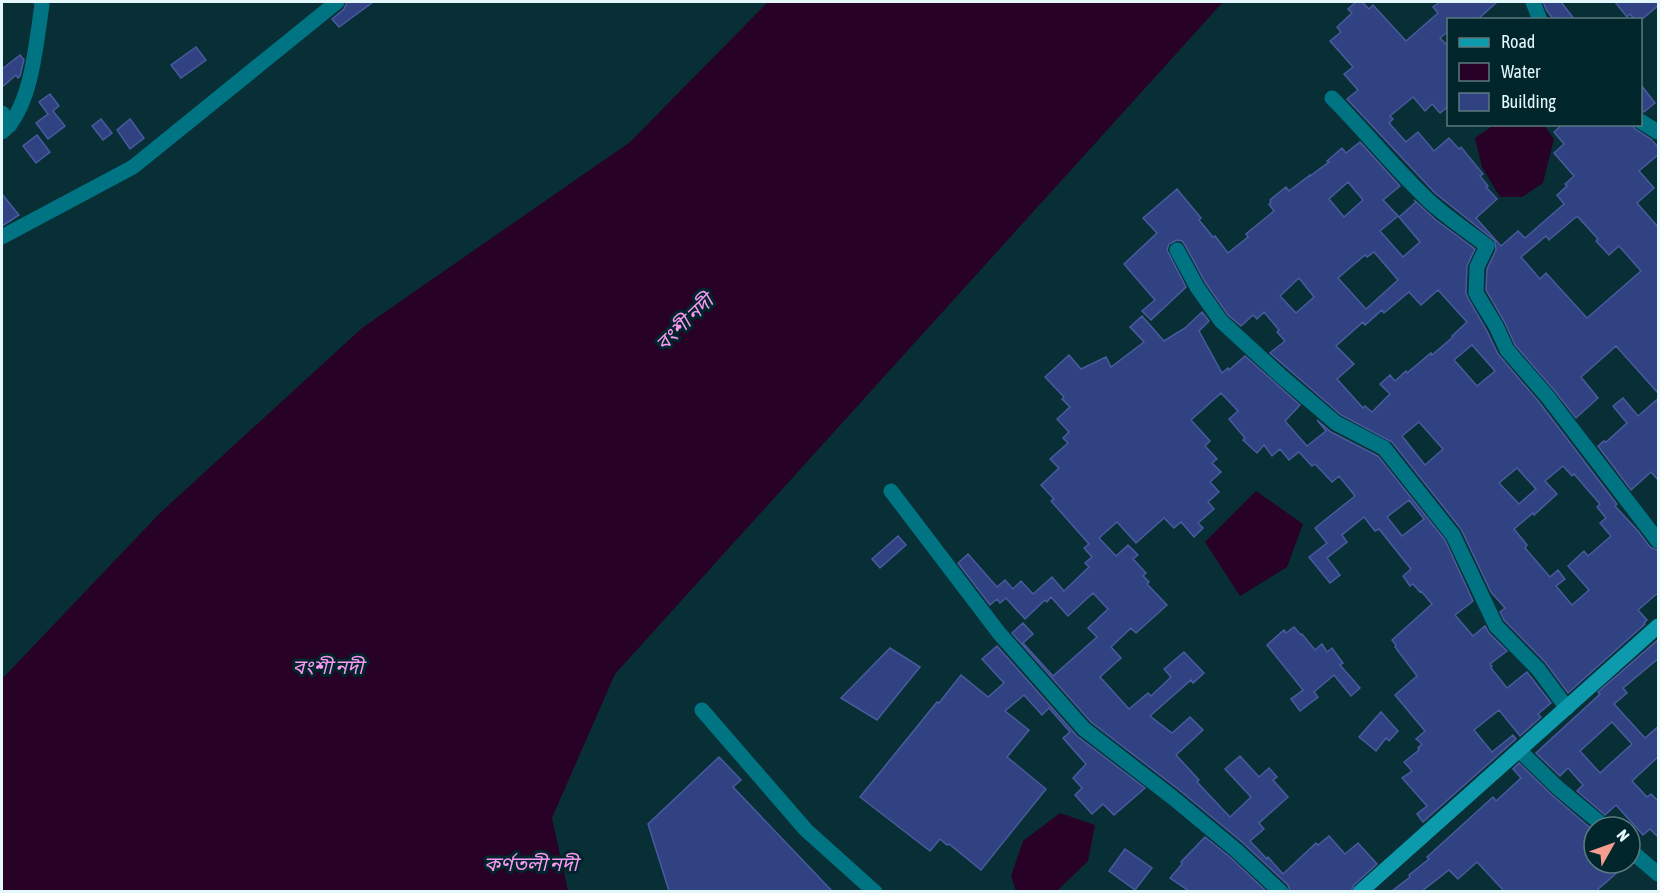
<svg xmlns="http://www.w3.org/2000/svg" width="1660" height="893" font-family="'Asap Condensed','Noto Sans Bengali',sans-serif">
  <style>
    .water { fill: #280226 }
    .building { fill: #314282; stroke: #485b9d; stroke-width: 1.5; fill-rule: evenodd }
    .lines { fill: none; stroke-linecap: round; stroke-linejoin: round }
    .street { stroke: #017483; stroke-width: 15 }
    .secondary { stroke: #0d9aad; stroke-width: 15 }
    .labels { text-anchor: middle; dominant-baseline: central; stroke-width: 6; stroke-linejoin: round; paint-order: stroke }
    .water-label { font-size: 20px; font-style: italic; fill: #fc97f4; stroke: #00252b }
  </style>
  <rect width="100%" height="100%" fill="#082f35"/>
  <g class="water">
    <path d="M 768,2 L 1223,2 L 615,674 L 552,818 L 568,891 L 2,891 L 2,679 L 159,514 L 362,328 L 630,142 Z"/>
    <path d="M 1495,124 L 1544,125 L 1554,139 L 1543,183 L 1522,197 L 1500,197 L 1482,167 L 1475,138 Z"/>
    <path d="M 1256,491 L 1303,524 L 1287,567 L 1240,596 L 1205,542 Z"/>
    <path d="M 1060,813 L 1095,825 L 1088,861 L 1057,891 L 1016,891 L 1011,876 L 1023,841 Z"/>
  </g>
  <g class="building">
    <path d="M 347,2 L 373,2 L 339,27 L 332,19 L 344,9 Z"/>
    <path d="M 1356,2 L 1362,2 L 1369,9 L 1373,5 L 1406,41 L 1438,13 L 1433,7 L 1440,2 L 1497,2 L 1477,20 L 1449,20 L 1449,31 L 1440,38 L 1449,47 L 1449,106 L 1440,113 L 1432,104 L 1425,111 L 1413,97 L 1390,116 L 1393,119 L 1389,123 L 1406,142 L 1418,132 L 1434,151 L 1449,138 L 1459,149 L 1461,147 L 1483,174 L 1480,176 L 1488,186 L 1486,187 L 1497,199 L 1476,218 L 1501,246 L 1518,231 L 1525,238 L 1564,204 L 1557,195 L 1567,186 L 1565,184 L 1574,176 L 1554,153 L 1564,144 L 1554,132 L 1563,124 L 1631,124 L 1635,129 L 1651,139 L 1659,148 L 1659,154 L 1639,171 L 1654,188 L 1637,203 L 1659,228 L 1659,394 L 1616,346 L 1581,377 L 1598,398 L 1576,418 L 1554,390 L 1515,345 L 1504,321 L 1486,290 L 1487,269 L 1496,250 L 1495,241 L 1435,193 L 1347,99 L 1358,90 L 1344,74 L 1353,67 L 1330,41 L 1341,32 L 1337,27 L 1352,13 L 1348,9 ZM 1576,217 L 1578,217 L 1598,239 L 1596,241 L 1609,255 L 1619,246 L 1641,271 L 1587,318 L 1546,273 L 1540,279 L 1521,257 L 1546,236 L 1549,240 Z"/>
    <path d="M 1543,2 L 1561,2 L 1575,20 L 1554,20 L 1547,11 Z"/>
    <path d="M 1615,2 L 1659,2 L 1659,5 L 1641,20 L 1635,20 L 1630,14 L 1627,17 Z"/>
    <path d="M 196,47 L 206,60 L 181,78 L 171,65 Z"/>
    <path d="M 20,55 L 24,60 L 20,76 L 18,78 L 16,75 L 2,87 L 2,69 Z"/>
    <path d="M 1641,85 L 1655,103 L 1644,112 L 1641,111 Z"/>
    <path d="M 50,94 L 59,106 L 53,111 L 65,126 L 48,139 L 36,123 L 48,114 L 39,102 Z"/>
    <path d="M 101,119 L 112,133 L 103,140 L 92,126 Z"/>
    <path d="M 130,119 L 144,138 L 130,149 L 117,130 Z"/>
    <path d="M 37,135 L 50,152 L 36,163 L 23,146 Z"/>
    <path d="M 1360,142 L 1400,186 L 1383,200 L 1398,216 L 1380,231 L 1403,257 L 1420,242 L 1399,217 L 1416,202 L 1414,200 L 1436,220 L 1475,249 L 1467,266 L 1466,293 L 1468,298 L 1487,331 L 1498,354 L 1539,402 L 1616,503 L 1617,504 L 1615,506 L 1638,531 L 1650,547 L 1659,551 L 1659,592 L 1638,610 L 1647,620 L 1644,623 L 1645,624 L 1568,693 L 1545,662 L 1504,620 L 1500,612 L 1505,608 L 1491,592 L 1461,529 L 1392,442 L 1341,415 L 1270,353 L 1285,341 L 1277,332 L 1279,330 L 1264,312 L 1257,319 L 1253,315 L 1241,326 L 1228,315 L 1205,282 L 1185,245 L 1182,241 L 1177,240 L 1169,244 L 1167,250 L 1186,287 L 1151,320 L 1142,311 L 1155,300 L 1124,264 L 1157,233 L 1143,218 L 1177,189 L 1201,218 L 1199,220 L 1213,237 L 1215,236 L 1228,253 L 1248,237 L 1246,234 L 1274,211 L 1269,204 L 1271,202 L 1270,200 L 1286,187 L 1289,191 L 1310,175 L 1310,176 L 1329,162 L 1327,161 L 1342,148 L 1346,153 ZM 1348,182 L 1363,200 L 1344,217 L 1329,199 ZM 1374,252 L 1398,280 L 1366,309 L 1338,278 L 1365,255 L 1367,257 ZM 1299,278 L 1314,297 L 1296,313 L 1280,296 ZM 1438,290 L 1467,322 L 1452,336 L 1453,337 L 1432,355 L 1431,353 L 1407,373 L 1406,371 L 1395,381 L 1390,375 L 1380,384 L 1390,394 L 1372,412 L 1365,406 L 1363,408 L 1337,379 L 1354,364 L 1336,346 L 1363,322 L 1365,325 L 1382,310 L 1384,313 L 1409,292 L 1421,305 ZM 1472,345 L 1495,371 L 1477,386 L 1454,360 ZM 1419,422 L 1443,449 L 1425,465 L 1402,436 ZM 1563,466 L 1572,476 L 1574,474 L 1600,504 L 1597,507 L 1606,518 L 1600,523 L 1611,536 L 1588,556 L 1584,551 L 1568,566 L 1589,590 L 1572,605 L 1556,586 L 1565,579 L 1558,570 L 1550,577 L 1525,548 L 1527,545 L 1514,529 L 1533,513 L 1534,515 L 1557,494 L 1545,481 ZM 1517,468 L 1536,489 L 1519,504 L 1499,483 Z"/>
    <path d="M 2,194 L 19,215 L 2,226 Z"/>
    <path d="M 1202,312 L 1209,321 L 1199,331 L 1222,373 L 1228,368 L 1229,370 L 1245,356 L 1300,405 L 1285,421 L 1307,446 L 1326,431 L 1317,420 L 1331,432 L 1378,456 L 1445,540 L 1473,601 L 1455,615 L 1473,636 L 1485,626 L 1489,633 L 1507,651 L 1490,664 L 1492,666 L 1491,668 L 1507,688 L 1527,672 L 1551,703 L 1538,714 L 1541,717 L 1520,736 L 1499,710 L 1474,730 L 1492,752 L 1513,735 L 1516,739 L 1423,822 L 1417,814 L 1427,806 L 1402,778 L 1412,771 L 1404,762 L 1419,750 L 1418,748 L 1422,744 L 1416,739 L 1425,731 L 1395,695 L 1417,676 L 1395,647 L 1396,645 L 1392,640 L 1432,604 L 1421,591 L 1420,592 L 1413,584 L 1410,586 L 1403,576 L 1411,569 L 1379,529 L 1375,531 L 1364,517 L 1342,535 L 1347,542 L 1327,558 L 1340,575 L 1330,583 L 1309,557 L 1327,543 L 1315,528 L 1355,496 L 1339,476 L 1332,482 L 1315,464 L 1312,466 L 1299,452 L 1289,460 L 1280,449 L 1272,456 L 1264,445 L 1257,453 L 1243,440 L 1245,438 L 1229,419 L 1238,411 L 1221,393 L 1191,420 L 1210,441 L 1205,446 L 1217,459 L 1212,463 L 1221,472 L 1210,482 L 1219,492 L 1208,502 L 1214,509 L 1198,523 L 1203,528 L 1194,537 L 1181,522 L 1174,528 L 1164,518 L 1136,543 L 1117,522 L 1099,538 L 1116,556 L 1128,545 L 1138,555 L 1133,559 L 1146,573 L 1143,576 L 1149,582 L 1147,584 L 1167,605 L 1136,633 L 1131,628 L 1111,647 L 1121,658 L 1100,677 L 1129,709 L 1148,693 L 1151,696 L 1171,677 L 1164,669 L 1184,652 L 1204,673 L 1193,683 L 1191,680 L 1150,716 L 1172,733 L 1190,717 L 1203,730 L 1176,755 L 1199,780 L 1197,782 L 1230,817 L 1251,797 L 1225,769 L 1240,756 L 1259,777 L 1269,768 L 1277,777 L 1273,780 L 1288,797 L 1259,823 L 1264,829 L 1250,841 L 1267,859 L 1268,857 L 1283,874 L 1316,843 L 1318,845 L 1329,836 L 1345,854 L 1358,843 L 1377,864 L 1354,885 L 1351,891 L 1290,891 L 1288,885 L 1242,842 L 1178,789 L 1091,722 L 1012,633 L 1023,623 L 1033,634 L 1023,643 L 1053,676 L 1097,637 L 1088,628 L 1108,609 L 1093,593 L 1068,616 L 1051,597 L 1047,602 L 1045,600 L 1025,619 L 1006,598 L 1000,603 L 997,599 L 990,605 L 958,563 L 968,554 L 997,587 L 1005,580 L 1013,589 L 1021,581 L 1033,594 L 1052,577 L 1064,591 L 1089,567 L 1085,563 L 1092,557 L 1084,548 L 1089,544 L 1051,501 L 1054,499 L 1041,485 L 1059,468 L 1050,459 L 1068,443 L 1063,438 L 1069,432 L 1057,419 L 1070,407 L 1062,399 L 1064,397 L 1045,377 L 1069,355 L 1081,369 L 1106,357 L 1111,367 L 1144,342 L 1130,327 L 1142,316 L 1164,341 L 1185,328 ZM 1409,500 L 1424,519 L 1402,536 L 1387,517 Z"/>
    <path d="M 1623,398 L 1638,416 L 1659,398 L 1659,481 L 1651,472 L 1631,490 L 1598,446 L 1604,441 L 1606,442 L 1627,423 L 1613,406 Z"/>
    <path d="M 898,536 L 906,545 L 880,568 L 872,559 Z"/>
    <path d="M 1294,627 L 1301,635 L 1302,634 L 1315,650 L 1322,644 L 1327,652 L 1332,648 L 1343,663 L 1340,665 L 1360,688 L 1351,696 L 1334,675 L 1314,692 L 1318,697 L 1300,711 L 1291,699 L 1303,690 L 1267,645 L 1284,630 L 1286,633 Z"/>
    <path d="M 1659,639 L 1659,658 L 1623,688 L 1627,693 L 1614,704 L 1645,738 L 1659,726 L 1659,756 L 1632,781 L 1647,797 L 1651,794 L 1659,802 L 1659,838 L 1650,829 L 1643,835 L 1616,805 L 1605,815 L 1577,791 L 1583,785 L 1568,768 L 1560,776 L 1536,753 L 1600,694 L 1598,692 ZM 1612,722 L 1632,744 L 1600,773 L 1580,751 Z"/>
    <path d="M 997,646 L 1077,736 L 1145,788 L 1114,815 L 1103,804 L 1092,814 L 1075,795 L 1082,788 L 1073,778 L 1086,764 L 1063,738 L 1070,732 L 1049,708 L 1042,715 L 1024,695 L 1005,711 L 1029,730 L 1007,757 L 1046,789 L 981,870 L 949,844 L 947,845 L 940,839 L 930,851 L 860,797 L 937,702 L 939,703 L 961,675 L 988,697 L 1004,683 L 982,659 Z"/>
    <path d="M 890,648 L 920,667 L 877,720 L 841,698 Z"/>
    <path d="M 1381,712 L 1398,731 L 1389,741 L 1386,738 L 1376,751 L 1359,737 Z"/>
    <path d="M 719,757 L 741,780 L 733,787 L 832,891 L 669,891 L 648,824 Z"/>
    <path d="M 1519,763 L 1552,795 L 1594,831 L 1594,863 L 1628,863 L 1596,891 L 1504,891 L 1477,862 L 1458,879 L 1449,870 L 1422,891 L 1392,891 L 1410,877 L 1409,875 L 1429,859 L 1427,857 L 1493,797 L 1496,801 L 1521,778 L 1513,769 Z"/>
    <path d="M 1205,837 L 1230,857 L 1266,891 L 1189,891 L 1170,878 L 1182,864 L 1181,862 Z"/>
    <path d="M 1125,849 L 1152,868 L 1135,890 L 1109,871 Z"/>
  </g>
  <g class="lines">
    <g class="street">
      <path d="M 1533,2 L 1540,20"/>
      <path d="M 1332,98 C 1365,131 1394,168 1428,200 C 1446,217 1468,231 1487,246 L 1477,267 L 1476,293 L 1496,326 L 1507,350 L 1547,396 L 1658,541"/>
      <path d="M 2,113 L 10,125"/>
      <path d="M 1640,121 L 1658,132"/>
      <path d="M 2,132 C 32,108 36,42 42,5 L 41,2"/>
      <path d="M 2,237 L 133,167 L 337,2"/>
      <path d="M 1177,250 L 1197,287 L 1221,321 L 1282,377 L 1336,423 L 1384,448 L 1453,535 L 1496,626 L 1538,669 L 1567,708"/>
      <path d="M 891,491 L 999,633 L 1084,729 L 1172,797 L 1236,850 L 1281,892"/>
      <path d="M 702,710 L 806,830 L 875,892"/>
      <path d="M 1519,750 L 1558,788 L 1605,827"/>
      <path d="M 1630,850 L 1658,874"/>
    </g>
    <path class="secondary" d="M 1360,892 L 1658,626"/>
  </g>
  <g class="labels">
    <g class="water-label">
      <text transform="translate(684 322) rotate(-44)">বংশী নদী</text>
      <text x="328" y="666">বংশী নদী</text>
      <text x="531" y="863">কর্ণতলী নদী</text>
    </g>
  </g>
  <rect width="1660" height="893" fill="none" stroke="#e4f8fc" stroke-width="6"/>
  <rect x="1447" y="18" width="195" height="108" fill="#00252b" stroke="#5b797f" stroke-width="1.5"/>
  <rect x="1459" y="38" width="30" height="9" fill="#0d9aad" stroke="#5b797f" stroke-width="1.5"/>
  <text x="1501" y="48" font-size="18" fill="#e4f8fc">Road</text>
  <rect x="1459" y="63" width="30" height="18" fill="#280226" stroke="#5b797f" stroke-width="1.5"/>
  <text x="1501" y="78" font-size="18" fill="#e4f8fc">Water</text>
  <rect x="1459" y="93" width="30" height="18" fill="#314282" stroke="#5b797f" stroke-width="1.5"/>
  <text x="1501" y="108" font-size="18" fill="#e4f8fc">Building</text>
  <g transform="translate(1612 845) rotate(50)"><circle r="28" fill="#00252b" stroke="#5b797f" stroke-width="1.5"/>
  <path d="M0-4.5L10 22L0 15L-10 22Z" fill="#f59d8e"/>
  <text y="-9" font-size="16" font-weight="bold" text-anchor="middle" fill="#e4f8fc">N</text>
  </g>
</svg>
